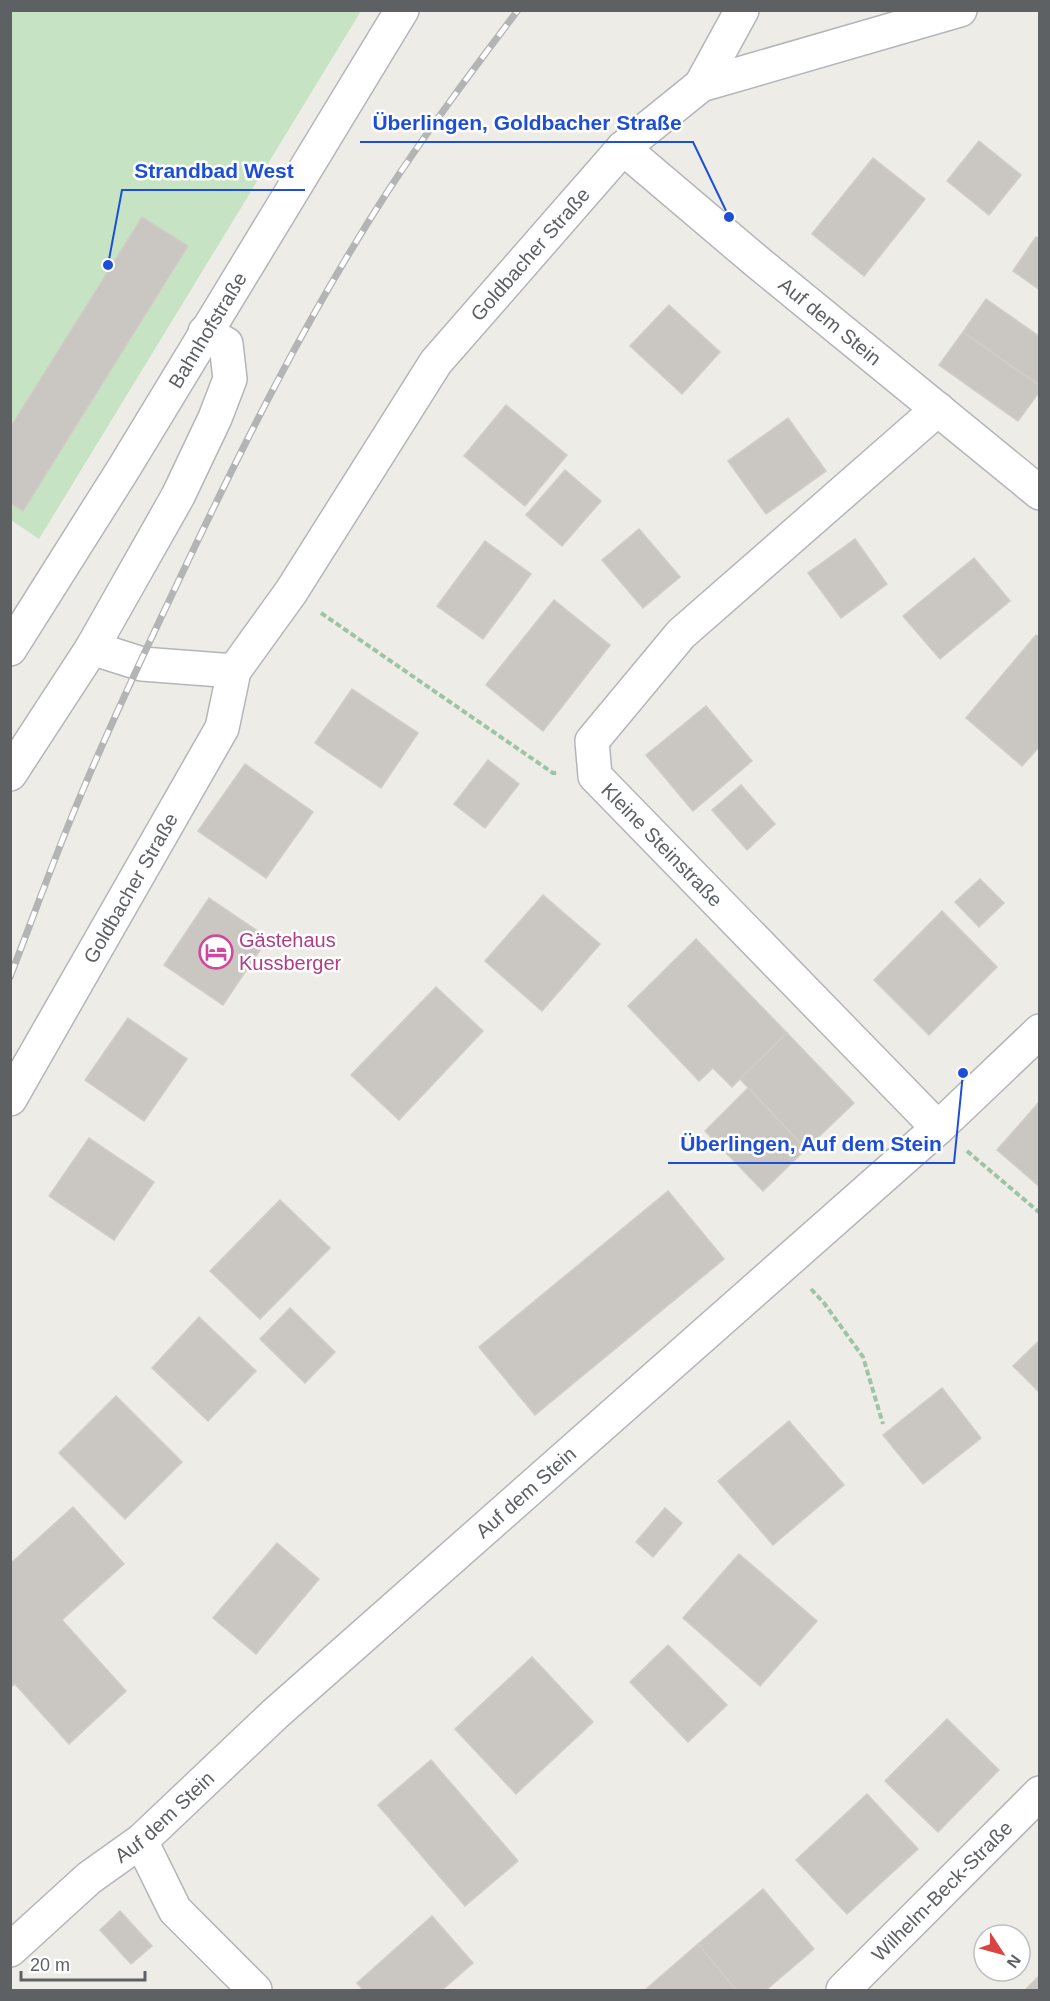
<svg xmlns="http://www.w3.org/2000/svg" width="1050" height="2001" font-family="Helvetica,sans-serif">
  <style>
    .green { fill: #c6e3c4 }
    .building { fill: #cac7c2; stroke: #d2cdc4; stroke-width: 1.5 }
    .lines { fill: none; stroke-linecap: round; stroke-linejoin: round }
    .minor-casing { stroke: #b3b6b9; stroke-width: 36 }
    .tertiary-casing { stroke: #b3b6b9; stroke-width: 36 }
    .path { stroke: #9ec4a6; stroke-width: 4; stroke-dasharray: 6 3; stroke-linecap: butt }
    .minor { stroke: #fff; stroke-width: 33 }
    .tertiary { stroke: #fff; stroke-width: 33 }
    .rail-casing { stroke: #b3b4b4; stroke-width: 7 }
    .rail { stroke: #fff; stroke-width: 4.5; stroke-dasharray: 14; stroke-linecap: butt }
    .labels { text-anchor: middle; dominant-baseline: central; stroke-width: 5; stroke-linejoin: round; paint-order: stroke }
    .street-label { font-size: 20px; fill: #5d6164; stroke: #fff }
    .hotel-label { font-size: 20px; fill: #b23c85; stroke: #fff; text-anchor: start }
    .leader { fill: none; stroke: #1d4ed8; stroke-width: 2 }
    .callout-dot { fill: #1d4ed8; stroke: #fff; stroke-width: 2 }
    .callout-label { font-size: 21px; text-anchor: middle; font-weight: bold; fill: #1d4ed8; stroke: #fff; stroke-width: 5; stroke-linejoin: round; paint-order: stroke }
  </style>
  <rect width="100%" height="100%" fill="#eeece6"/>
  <path class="green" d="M 10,11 L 361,11 L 39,539 L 11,520 Z"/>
  <g class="building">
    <path d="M 979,141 L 1021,175 L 989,215 L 947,181 Z"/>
    <path d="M 873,158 L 925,199 L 864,276 L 812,234 Z"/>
    <path d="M 142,217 L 188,246 L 23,511 L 10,503 L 10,428 Z"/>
    <path d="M 1036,237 L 1040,239 L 1040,290 L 1013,271 Z"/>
    <path d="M 986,299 L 1040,337 L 1040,386 L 963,332 Z"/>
    <path d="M 669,305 L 720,352 L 682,394 L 630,346 Z"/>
    <path d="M 963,332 L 1040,386 L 1040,391 L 1018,421 L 939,365 Z"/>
    <path d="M 506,405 L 567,455 L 525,506 L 464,456 Z"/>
    <path d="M 788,418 L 826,471 L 766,514 L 728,461 Z"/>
    <path d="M 565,470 L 601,501 L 562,546 L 526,515 Z"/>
    <path d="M 639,529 L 680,577 L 643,608 L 602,560 Z"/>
    <path d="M 855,539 L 887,584 L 841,618 L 808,573 Z"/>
    <path d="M 485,541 L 531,574 L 483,639 L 437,606 Z"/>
    <path d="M 974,558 L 1010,601 L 940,659 L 903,616 Z"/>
    <path d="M 554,600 L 610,645 L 543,731 L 486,685 Z"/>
    <path d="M 1036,635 L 1040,638 L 1040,746 L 1022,766 L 966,718 Z"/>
    <path d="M 352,689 L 418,733 L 381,788 L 315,743 Z"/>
    <path d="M 706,706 L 752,761 L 693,811 L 646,755 Z"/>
    <path d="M 488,760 L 519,784 L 485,828 L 454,804 Z"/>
    <path d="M 245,764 L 313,812 L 266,878 L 198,831 Z"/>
    <path d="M 741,785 L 775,824 L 747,850 L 712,810 Z"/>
    <path d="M 980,879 L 1004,903 L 979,927 L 955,902 Z"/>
    <path d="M 543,895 L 600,944 L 542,1011 L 485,961 Z"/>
    <path d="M 209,898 L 268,938 L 223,1005 L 164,965 Z"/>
    <path d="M 942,911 L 997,967 L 929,1035 L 874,980 Z"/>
    <path d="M 696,939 L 787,1033 L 732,1087 L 713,1068 L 699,1081 L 628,1006 Z"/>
    <path d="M 436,987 L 483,1031 L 399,1120 L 351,1075 Z"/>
    <path d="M 128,1018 L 187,1059 L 144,1121 L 85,1080 Z"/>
    <path d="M 787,1033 L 854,1103 L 806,1149 L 740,1079 Z"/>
    <path d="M 748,1088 L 806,1149 L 763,1191 L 705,1131 Z"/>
    <path d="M 1040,1101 L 1040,1187 L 997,1150 Z"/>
    <path d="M 89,1138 L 154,1182 L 114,1240 L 49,1196 Z"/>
    <path d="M 668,1191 L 724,1259 L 535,1415 L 479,1347 Z"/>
    <path d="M 280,1200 L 330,1248 L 260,1319 L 210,1271 Z"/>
    <path d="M 290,1308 L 335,1352 L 305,1383 L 260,1339 Z"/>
    <path d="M 199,1317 L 256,1371 L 208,1421 L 152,1368 Z"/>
    <path d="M 1040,1340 L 1040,1393 L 1013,1366 Z"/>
    <path d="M 942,1388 L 981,1438 L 923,1484 L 883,1435 Z"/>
    <path d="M 116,1396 L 182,1462 L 125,1519 L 59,1453 Z"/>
    <path d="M 789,1421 L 844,1485 L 773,1545 L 718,1481 Z"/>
    <path d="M 73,1507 L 124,1564 L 62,1620 L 126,1691 L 69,1744 L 15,1684 L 10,1688 L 10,1564 Z"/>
    <path d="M 665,1508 L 682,1523 L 653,1557 L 636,1542 Z"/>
    <path d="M 277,1543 L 319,1579 L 256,1654 L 213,1618 Z"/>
    <path d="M 739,1554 L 817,1621 L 760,1686 L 683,1618 Z"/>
    <path d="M 668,1645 L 727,1705 L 688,1742 L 630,1682 Z"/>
    <path d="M 532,1657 L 593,1722 L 516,1794 L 455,1729 Z"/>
    <path d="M 947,1719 L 999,1770 L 938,1832 L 885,1781 Z"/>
    <path d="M 431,1760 L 518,1861 L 465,1906 L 378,1805 Z"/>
    <path d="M 867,1794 L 918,1849 L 847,1914 L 796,1860 Z"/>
    <path d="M 763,1889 L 814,1949 L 766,1990 L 736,1990 L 698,1944 Z"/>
    <path d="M 120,1911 L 152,1946 L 131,1964 L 100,1930 Z"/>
    <path d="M 432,1916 L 473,1963 L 442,1990 L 363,1990 L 357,1983 Z"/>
    <path d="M 698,1944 L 736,1990 L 645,1990 Z"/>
    <path d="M 1040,1975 L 1040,1990 L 1025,1990 Z"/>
  </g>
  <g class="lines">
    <g class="minor-casing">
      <g id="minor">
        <path d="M 701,85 L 742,10"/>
        <path id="s1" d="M 623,148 L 755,260 L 1040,493"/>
        <path id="s2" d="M 938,409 L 681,634 L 592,741 L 595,776 L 938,1128"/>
        <path d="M 92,648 L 142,664 L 234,671"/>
        <path d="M 10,774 L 92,648 L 178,496 L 215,418 L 230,379 L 226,344 L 205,332"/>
        <path id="s3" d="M 10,1099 L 222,728 L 234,671 L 291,592 L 436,362 L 623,148 L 701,85 L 960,10"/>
        <path d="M 141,1841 L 175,1910 L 255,1990"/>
        <path id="s4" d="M 10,1950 L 89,1878 L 141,1841 L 275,1714 L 938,1128 L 1040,1031"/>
        <path id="s5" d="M 843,1990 L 1040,1793"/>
      </g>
    </g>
    <g class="tertiary-casing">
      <g id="tertiary">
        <path id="s6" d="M 10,649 L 124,468 L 402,10"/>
      </g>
    </g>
    <g class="path">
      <path d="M 321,613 L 553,773 L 558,773"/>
      <path d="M 967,1151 L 1040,1213"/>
      <path d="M 811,1289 L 824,1303 L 863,1357 L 883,1424"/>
    </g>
    <use href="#minor" class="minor"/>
    <use href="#tertiary" class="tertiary"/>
    <g class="rail-casing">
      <path id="rail" d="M 10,977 C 34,915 56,853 82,792 C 112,721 145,651 178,582 C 241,449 306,318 386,194 C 427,131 472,71 518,10"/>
    </g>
    <use href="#rail" class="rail"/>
  </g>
  <defs>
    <g id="hotel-ring" transform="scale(1.725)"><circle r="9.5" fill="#fff" stroke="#d1479c" stroke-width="1.5"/><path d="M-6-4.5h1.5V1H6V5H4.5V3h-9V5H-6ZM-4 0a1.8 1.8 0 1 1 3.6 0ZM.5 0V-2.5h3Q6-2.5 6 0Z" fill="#d1479c"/></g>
  </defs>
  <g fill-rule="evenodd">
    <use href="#hotel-ring" x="216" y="952"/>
  </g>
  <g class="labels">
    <g class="street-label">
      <text stroke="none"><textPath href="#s3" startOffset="998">Goldbacher Straße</textPath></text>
      <text stroke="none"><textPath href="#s1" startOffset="270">Auf dem Stein</textPath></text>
      <text stroke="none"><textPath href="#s6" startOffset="375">Bahnhofstraße</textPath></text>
      <text stroke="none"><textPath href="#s2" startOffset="612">Kleine Steinstraße</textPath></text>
      <text stroke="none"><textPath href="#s3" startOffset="243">Goldbacher Straße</textPath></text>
      <text stroke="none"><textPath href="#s4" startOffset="690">Auf dem Stein</textPath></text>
      <text stroke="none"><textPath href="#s4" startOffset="204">Auf dem Stein</textPath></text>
      <text stroke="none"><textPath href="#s5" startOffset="140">Wilhelm-Beck-Straße</textPath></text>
    </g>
    <g class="hotel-label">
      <text x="239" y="940">Gästehaus<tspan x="239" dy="23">Kussberger</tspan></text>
    </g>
  </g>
  <path class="leader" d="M729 217L693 142H360M108 265L122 190H305M963 1073L954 1163H668"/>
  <g class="callout-dot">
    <circle cx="729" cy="217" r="6"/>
    <circle cx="108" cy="265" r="6"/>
    <circle cx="963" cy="1073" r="6"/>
  </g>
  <g class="callout-label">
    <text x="527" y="130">Überlingen, Goldbacher Straße</text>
    <text x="214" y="178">Strandbad West</text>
    <text x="811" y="1151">Überlingen, Auf dem Stein</text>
  </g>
  <rect width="1050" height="2001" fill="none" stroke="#5d6164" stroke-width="24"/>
  <g transform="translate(1002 1953) rotate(126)"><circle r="28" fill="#ffffff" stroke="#bec0c1" stroke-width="1.5"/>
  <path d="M0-4.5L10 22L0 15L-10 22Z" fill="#d94341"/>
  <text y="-9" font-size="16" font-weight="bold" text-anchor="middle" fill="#5d6164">N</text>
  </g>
  <path d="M21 1971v9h124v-9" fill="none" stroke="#5d6164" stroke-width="3"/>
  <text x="30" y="1971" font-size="18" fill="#5d6164" stroke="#ffffff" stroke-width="4.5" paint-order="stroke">20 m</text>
</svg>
